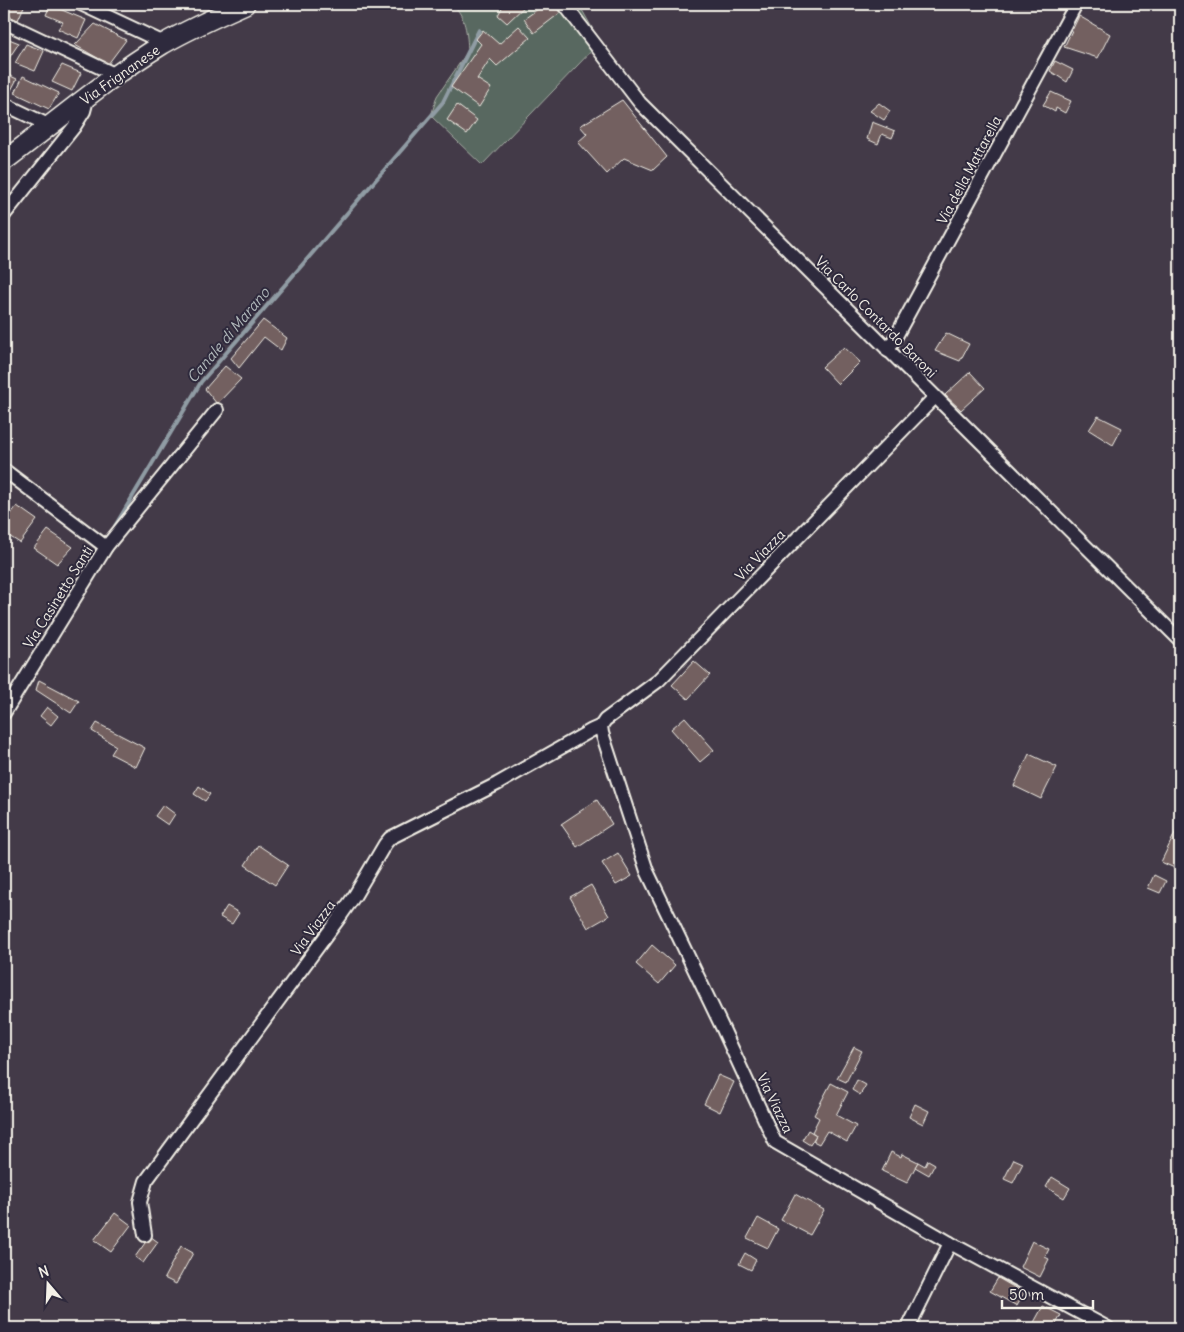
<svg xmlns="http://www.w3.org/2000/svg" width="1184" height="1332" font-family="Delius,sans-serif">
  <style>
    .green { fill: #586860; stroke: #a6aca4 }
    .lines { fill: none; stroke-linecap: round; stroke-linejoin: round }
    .stream { stroke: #909ca4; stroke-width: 4 }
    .building { fill: #736160; stroke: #f4f1e8 }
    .street-casing { stroke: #f4f1e8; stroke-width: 16 }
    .secondary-casing { stroke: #f4f1e8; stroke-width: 22 }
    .street { stroke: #2f2a3d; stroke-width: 12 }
    .secondary { stroke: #2f2a3d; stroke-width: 19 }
    .labels { text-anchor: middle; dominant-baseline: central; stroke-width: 4; stroke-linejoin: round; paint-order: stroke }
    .street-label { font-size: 14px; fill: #f4f1e8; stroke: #2f2a3d }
    .water-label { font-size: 15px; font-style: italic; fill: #b1b9bb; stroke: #2f2a3d }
  </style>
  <rect width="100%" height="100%" fill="#433a48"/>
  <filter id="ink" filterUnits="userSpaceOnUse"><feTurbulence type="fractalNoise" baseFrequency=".02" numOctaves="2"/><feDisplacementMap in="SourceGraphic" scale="10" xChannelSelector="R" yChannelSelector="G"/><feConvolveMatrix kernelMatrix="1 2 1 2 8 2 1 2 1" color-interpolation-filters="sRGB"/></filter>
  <g filter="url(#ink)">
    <path class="green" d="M 452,4 L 586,4 L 582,10 L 600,42 L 482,165 L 431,116 L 437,96 L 468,51 C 467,34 466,16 452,4 Z"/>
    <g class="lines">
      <g class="stream">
        <path d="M 115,526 L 201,382 L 443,102 L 479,30"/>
        <path d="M 4,701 L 12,688"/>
      </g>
    </g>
    <g class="building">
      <path d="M 4,4 L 25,4 L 18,20 L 4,14 Z"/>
      <path d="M 504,4 L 527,4 L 507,23 L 498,15 Z"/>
      <path d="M 545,4 L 554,4 L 560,13 L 534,33 L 524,19 Z"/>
      <path d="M 50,5 L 86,20 L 78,38 L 58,29 L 63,22 L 46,15 Z"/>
      <path d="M 1079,16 L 1110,34 L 1098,58 L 1064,47 Z"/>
      <path d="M 95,24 L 126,40 L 108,64 L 75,45 Z"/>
      <path d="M 519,26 L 530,38 L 497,66 L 490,59 L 477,79 L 491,88 L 479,107 L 451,87 L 481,44 L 476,39 L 483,30 L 499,44 Z"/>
      <path d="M 4,37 L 19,43 L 7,61 L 4,59 Z"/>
      <path d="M 26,44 L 44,51 L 35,71 L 15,63 Z"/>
      <path d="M 1055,61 L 1073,70 L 1067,82 L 1050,71 Z"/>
      <path d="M 62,65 L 81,73 L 72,91 L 52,82 Z"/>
      <path d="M 4,73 L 17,79 L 8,96 L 4,94 Z"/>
      <path d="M 23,76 L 59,93 L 49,109 L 15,93 Z"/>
      <path d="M 1051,92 L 1071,101 L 1065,113 L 1056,108 L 1055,112 L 1043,105 Z"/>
      <path d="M 622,100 L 667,157 L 653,170 L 624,158 L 607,174 L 578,142 L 587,134 L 580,126 Z"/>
      <path d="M 879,103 L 890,111 L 884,120 L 870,111 Z"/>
      <path d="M 457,105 L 477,120 L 467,134 L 447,120 Z"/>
      <path d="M 872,122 L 895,131 L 892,138 L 882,134 L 878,144 L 867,139 Z"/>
      <path d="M 263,320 L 287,338 L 281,350 L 264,337 L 239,368 L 231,358 Z"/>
      <path d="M 946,333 L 969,344 L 960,361 L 935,351 Z"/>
      <path d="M 844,347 L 860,362 L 838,384 L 822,367 Z"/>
      <path d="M 225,366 L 241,379 L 217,404 L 205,389 Z"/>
      <path d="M 970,372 L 985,388 L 961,410 L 945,395 Z"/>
      <path d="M 1098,416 L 1122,428 L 1113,445 L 1089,430 Z"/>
      <path d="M 17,506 L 37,520 L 20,543 L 4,533 L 4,523 Z"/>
      <path d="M 48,530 L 73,547 L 57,564 L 34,548 Z"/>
      <path d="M 694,661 L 710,675 L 688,699 L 672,685 Z"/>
      <path d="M 39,680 L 79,701 L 71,713 L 36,690 Z"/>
      <path d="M 47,707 L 58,716 L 51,725 L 40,716 Z"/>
      <path d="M 685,717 L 714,750 L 700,762 L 671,729 Z"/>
      <path d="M 97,723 L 145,748 L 136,767 L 111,754 L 116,746 L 92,731 Z"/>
      <path d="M 1029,754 L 1057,767 L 1041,799 L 1014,786 Z"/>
      <path d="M 199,786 L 210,794 L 205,801 L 194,794 Z"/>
      <path d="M 597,800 L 612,824 L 577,847 L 561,824 Z"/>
      <path d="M 163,805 L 175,814 L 168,825 L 155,816 Z"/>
      <path d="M 1177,829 L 1180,831 L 1180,866 L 1179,870 L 1161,862 Z"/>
      <path d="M 258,845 L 288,865 L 275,885 L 245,865 Z"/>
      <path d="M 618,853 L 632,876 L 616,885 L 602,863 Z"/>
      <path d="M 1154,875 L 1166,881 L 1160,893 L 1148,888 Z"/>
      <path d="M 591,885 L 609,916 L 588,928 L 570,897 Z"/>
      <path d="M 227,906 L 239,913 L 232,924 L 220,917 Z"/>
      <path d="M 652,945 L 675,965 L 659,984 L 636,964 Z"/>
      <path d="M 854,1047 L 862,1051 L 846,1082 L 837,1078 Z"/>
      <path d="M 718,1075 L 734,1082 L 720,1112 L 704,1104 Z"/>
      <path d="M 857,1080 L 866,1085 L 860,1095 L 852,1090 Z"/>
      <path d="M 831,1083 L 848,1092 L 836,1115 L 856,1126 L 847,1142 L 827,1131 L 819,1144 L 813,1141 L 816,1135 L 812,1132 L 819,1118 L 814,1115 Z"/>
      <path d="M 915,1104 L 929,1111 L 923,1124 L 909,1117 Z"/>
      <path d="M 808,1130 L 816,1135 L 810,1145 L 802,1140 Z"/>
      <path d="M 891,1152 L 901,1157 L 902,1154 L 918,1162 L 907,1183 L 882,1171 Z"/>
      <path d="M 1014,1159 L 1023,1163 L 1013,1183 L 1004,1179 Z"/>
      <path d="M 928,1160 L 935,1164 L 929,1175 L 915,1167 L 918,1162 L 925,1166 Z"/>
      <path d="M 1052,1177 L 1070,1188 L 1064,1198 L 1046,1187 Z"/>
      <path d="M 795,1194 L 824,1210 L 810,1235 L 781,1220 Z"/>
      <path d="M 115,1213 L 131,1225 L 111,1252 L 94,1240 Z"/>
      <path d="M 758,1218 L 778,1229 L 768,1248 L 747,1238 Z"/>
      <path d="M 150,1236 L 158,1242 L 143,1263 L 135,1257 Z"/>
      <path d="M 1032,1241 L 1049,1249 L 1045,1257 L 1049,1259 L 1040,1277 L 1020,1267 Z"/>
      <path d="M 181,1246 L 193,1253 L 176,1284 L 164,1278 Z"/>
      <path d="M 745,1253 L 756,1260 L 751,1270 L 739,1264 Z"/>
      <path d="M 998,1278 L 1024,1293 L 1017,1306 L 990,1291 Z"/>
      <path d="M 1043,1306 L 1061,1315 L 1054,1328 L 1031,1328 Z"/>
      <path d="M 1019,1320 L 1029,1325 L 1027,1328 L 1015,1328 Z"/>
    </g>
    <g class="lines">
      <g class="street-casing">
        <g id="street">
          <path d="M 81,4 L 164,43"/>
          <path d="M 564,4 L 640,103 L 1180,640"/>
          <path d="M 4,22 L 116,75"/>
          <path d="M 4,104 L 50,126"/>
          <path d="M 4,215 L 74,127 L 84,111 L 88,96"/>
          <path d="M 888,351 L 1076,4"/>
          <path d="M 935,397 L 658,681 L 605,720 L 601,726 L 602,733 L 647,871 L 723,1029 L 775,1142 L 950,1243 L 1108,1328"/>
          <path d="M 4,470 L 106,547"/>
          <path d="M 4,713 L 106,547 L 217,410"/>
          <path d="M 145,1235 L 140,1202 L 146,1181 L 339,918 L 355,895 L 385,844 L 390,838 L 497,784 L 592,730 L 601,726"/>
          <path d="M 908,1328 L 950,1243"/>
        </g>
      </g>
      <g class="secondary-casing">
        <path id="secondary" d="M 4,161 C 56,122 107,78 163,44 C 189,29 218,16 245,4"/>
      </g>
      <use href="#street" class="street"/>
      <use href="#secondary" class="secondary"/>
    </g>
  </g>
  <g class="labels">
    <g class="street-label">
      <text transform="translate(120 75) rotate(-35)">Via Frignanese</text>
      <text transform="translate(969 170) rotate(-62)">Via della Mattarella</text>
      <text transform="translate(876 317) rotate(45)">Via Carlo Contardo Baroni</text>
      <text transform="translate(760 555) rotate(-46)">Via Viazza</text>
      <text transform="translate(58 597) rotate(-58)">Via Casinetto Santi</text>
      <text transform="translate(313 928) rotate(-54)">Via Viazza</text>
      <text transform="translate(775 1103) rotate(64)">Via Viazza</text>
    </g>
    <g class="water-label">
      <text transform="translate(228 335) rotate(-50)">Canale di Marano</text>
    </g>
  </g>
  <rect width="1184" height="1332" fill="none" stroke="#2f2a3d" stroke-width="20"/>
  <rect x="10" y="10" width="1164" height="1312" fill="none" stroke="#f4f1e8" stroke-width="2" filter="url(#ink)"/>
  <g transform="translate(48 1284) rotate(341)" stroke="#2f2a3d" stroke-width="4" paint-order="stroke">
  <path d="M0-4L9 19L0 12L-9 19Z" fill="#f4f1e8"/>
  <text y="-8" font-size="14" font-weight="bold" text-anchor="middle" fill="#f4f1e8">N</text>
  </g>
  <path d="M1002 1300v8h91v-8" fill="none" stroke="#f4f1e8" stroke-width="2.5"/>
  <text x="1009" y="1300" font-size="15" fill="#f4f1e8" stroke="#2f2a3d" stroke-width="4" paint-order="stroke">50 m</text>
</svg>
